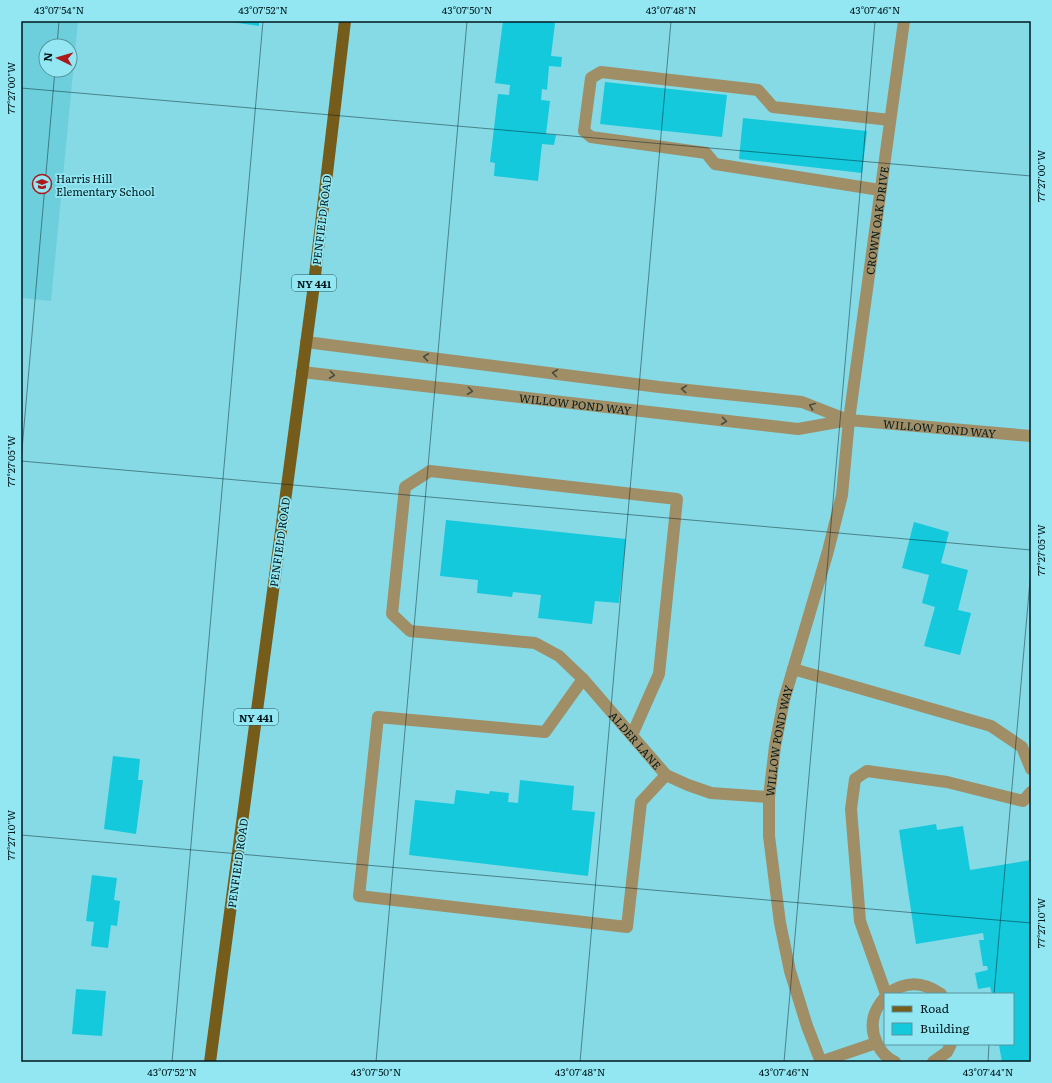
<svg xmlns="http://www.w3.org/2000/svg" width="1052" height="1083" font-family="Literata,serif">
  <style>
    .built { fill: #6dcfdc; fill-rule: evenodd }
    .building { fill: #14c9dc }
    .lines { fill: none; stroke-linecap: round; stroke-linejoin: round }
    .minor { stroke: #a08e67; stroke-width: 12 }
    .major { stroke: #765c1b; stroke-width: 12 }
    .oneway { stroke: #484d3e }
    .ticks { fill: none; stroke: #00181c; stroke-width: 1; stroke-opacity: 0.45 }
    .labels { text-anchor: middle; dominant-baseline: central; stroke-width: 3.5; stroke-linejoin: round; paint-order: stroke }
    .shield { fill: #92e7f3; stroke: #2c565c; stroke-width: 1 }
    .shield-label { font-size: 10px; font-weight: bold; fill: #00181c }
    .poi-label { font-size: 11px; fill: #00181c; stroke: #92e7f3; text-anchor: start }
    .street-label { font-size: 11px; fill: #00181c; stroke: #92e7f3 }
    .neatline { fill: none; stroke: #00181c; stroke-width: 1.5 }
    .ticks-label { font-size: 10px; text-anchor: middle; fill: #00181c }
  </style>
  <rect width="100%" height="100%" fill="#85dae6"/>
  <path class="built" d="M 21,21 L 78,21 L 51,301 L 21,298 ZM 46,46 L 70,46 L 70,70 L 46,70 Z"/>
  <g class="building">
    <path d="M 224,21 L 259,21 L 259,26 Z"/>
    <path d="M 503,21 L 546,21 L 555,23 L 551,56 L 562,57 L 561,67 L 549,66 L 547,90 L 542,89 L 541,100 L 550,101 L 546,134 L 556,135 L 554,145 L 542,144 L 538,181 L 494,176 L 495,163 L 490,162 L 498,94 L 509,95 L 510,85 L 495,83 Z"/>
    <path d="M 605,82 L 727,95 L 722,137 L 600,124 Z"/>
    <path d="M 743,118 L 867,131 L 862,173 L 739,159 Z"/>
    <path d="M 446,520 L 626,539 L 619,603 L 595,601 L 592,624 L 538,618 L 541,595 L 513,592 L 512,597 L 477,593 L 478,580 L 440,576 Z"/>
    <path d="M 914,522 L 949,532 L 941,563 L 968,570 L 958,610 L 971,613 L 960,655 L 924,646 L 935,607 L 922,603 L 929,575 L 902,568 Z"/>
    <path d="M 113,756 L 140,759 L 138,780 L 143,780 L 136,834 L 104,829 Z"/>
    <path d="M 520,780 L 574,786 L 572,810 L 595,812 L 588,876 L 409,855 L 415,800 L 454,804 L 456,790 L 489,794 L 490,791 L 509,793 L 508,802 L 518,803 Z"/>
    <path d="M 936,824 L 937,830 L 963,826 L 970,870 L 1031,860 L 1031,1062 L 1002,1062 L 999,1045 L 995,1046 L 995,1044 L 1013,1044 L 1013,994 L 992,994 L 990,987 L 978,989 L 975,973 L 988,970 L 987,966 L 983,966 L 979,940 L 984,940 L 983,933 L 916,944 L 899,830 Z"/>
    <path d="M 92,875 L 117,878 L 114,900 L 120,901 L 117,926 L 111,925 L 108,948 L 91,946 L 94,922 L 86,921 Z"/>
    <path d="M 76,989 L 106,991 L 102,1036 L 72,1034 Z"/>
  </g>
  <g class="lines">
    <g class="minor">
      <path d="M 880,190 L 715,164 L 706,153 L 591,137 L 584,131 L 591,78 L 601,72 L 758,90 L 773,107 L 890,120"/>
      <path d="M 306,342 L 659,387 L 802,402 L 848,420"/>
      <path id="s1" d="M 302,372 L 798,429 L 849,420 L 1031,436"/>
      <path d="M 793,669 L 991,726 L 1022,747 L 1031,769"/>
      <path d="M 583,679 L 545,732 L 378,717 L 359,896 L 627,927 L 641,802 L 666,775"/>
      <path id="s2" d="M 632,735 L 659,674 L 677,499 L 430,471 L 405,487 L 392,614 L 410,631 L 535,643 L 559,656 L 583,679 L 666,775 L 688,785 L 711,793 L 769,797"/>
      <path d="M 886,994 L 860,921 L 851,809 L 855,779 L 867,771 L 947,782 L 1023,801 L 1031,792"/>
      <path d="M 887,994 C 906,981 922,981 941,994"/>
      <path d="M 885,997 C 880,1003 876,1008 874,1016 C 869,1033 879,1055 895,1062"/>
      <path d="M 820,1062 L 876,1043"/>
      <path id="s3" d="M 821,1062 L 807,1026 L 790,971 L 780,923 L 769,836 L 769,797 L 775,746 L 784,700 L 828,551 L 842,495 L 849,420 L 904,21"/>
      <path d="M 933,1062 L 947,1052 L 951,1044"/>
    </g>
    <path class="major" d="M 210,1062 L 313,292 L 345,21"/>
  </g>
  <defs><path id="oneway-chevron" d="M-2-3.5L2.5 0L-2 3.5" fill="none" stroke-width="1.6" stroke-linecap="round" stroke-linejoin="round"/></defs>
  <g class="oneway">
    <use href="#oneway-chevron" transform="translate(426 357) rotate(-173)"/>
    <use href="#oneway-chevron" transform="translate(555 373) rotate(-173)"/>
    <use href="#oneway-chevron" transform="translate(332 375) rotate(7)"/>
    <use href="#oneway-chevron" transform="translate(684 389) rotate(-174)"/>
    <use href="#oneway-chevron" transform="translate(470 391) rotate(7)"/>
    <use href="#oneway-chevron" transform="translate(812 406) rotate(-159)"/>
    <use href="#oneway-chevron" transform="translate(724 421) rotate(7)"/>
  </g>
  <path class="ticks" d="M 57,46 L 59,21M 21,88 L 1031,176M 21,461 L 1031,550M 21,461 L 55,70M 21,835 L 1031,923M 994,994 L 1031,569M 172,1062 L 263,21M 376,1062 L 467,21M 580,1062 L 671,21M 784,1062 L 875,21M 988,1062 L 989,1044"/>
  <defs>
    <g id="school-ring" transform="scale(1)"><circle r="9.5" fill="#92e7f3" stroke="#ac191c" stroke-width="1.5"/><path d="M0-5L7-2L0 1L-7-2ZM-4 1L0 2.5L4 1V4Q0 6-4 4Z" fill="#ac191c"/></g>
  </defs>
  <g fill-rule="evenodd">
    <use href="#school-ring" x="42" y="184"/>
  </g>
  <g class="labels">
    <g class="shield">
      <rect x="292" y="275" width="44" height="16" rx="3"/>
      <rect x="234" y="709" width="44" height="16" rx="3"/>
    </g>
    <g class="shield-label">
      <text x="314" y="283">NY 441</text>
      <text x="256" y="717">NY 441</text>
    </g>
    <g class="poi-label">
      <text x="56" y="178">Harris Hill<tspan x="56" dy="13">Elementary School</tspan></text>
    </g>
    <g class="street-label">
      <text transform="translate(321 220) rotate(-83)">PENFIELD ROAD</text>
      <text stroke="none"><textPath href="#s3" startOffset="860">CROWN OAK DRIVE</textPath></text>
      <text stroke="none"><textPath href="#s1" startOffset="275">WILLOW POND WAY</textPath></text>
      <text stroke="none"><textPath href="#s1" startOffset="642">WILLOW POND WAY</textPath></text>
      <text transform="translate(279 542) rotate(-82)">PENFIELD ROAD</text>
      <text stroke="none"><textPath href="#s2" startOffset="940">ALDER LANE</textPath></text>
      <text stroke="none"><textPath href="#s3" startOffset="329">WILLOW POND WAY</textPath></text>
      <text transform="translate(237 863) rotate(-82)">PENFIELD ROAD</text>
    </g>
  </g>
  <rect width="1052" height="1083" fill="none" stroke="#92e7f3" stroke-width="44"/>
  <rect x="884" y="993" width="130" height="52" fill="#92e7f3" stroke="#58949d"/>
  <rect x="892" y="1006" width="20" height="6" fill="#765c1b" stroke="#58949d"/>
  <text x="920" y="1013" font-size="12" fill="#00181c">Road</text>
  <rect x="892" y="1023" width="20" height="12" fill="#14c9dc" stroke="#58949d"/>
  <text x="920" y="1033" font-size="12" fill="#00181c">Building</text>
  <g transform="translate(58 58) rotate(275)"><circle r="19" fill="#92e7f3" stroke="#58949d"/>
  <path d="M0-3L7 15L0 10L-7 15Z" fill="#ac191c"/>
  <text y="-6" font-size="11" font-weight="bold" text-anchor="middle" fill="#00181c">N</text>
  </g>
  <rect x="22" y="22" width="1008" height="1039" class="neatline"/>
  <g class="ticks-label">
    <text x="59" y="14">43°07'54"N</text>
    <text x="263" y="14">43°07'52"N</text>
    <text x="467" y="14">43°07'50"N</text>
    <text x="671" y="14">43°07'48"N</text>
    <text x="875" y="14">43°07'46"N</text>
    <text transform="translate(11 88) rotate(-90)" y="4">77°27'00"W</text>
    <text transform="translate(1041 176) rotate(-90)" y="4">77°27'00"W</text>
    <text transform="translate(11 461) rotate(-90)" y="4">77°27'05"W</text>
    <text transform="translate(1041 550) rotate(-90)" y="4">77°27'05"W</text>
    <text transform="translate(11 835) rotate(-90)" y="4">77°27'10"W</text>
    <text transform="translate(1041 923) rotate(-90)" y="4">77°27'10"W</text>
    <text x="172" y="1076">43°07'52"N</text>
    <text x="376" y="1076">43°07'50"N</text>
    <text x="580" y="1076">43°07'48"N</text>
    <text x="784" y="1076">43°07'46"N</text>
    <text x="988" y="1076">43°07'44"N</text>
  </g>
</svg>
